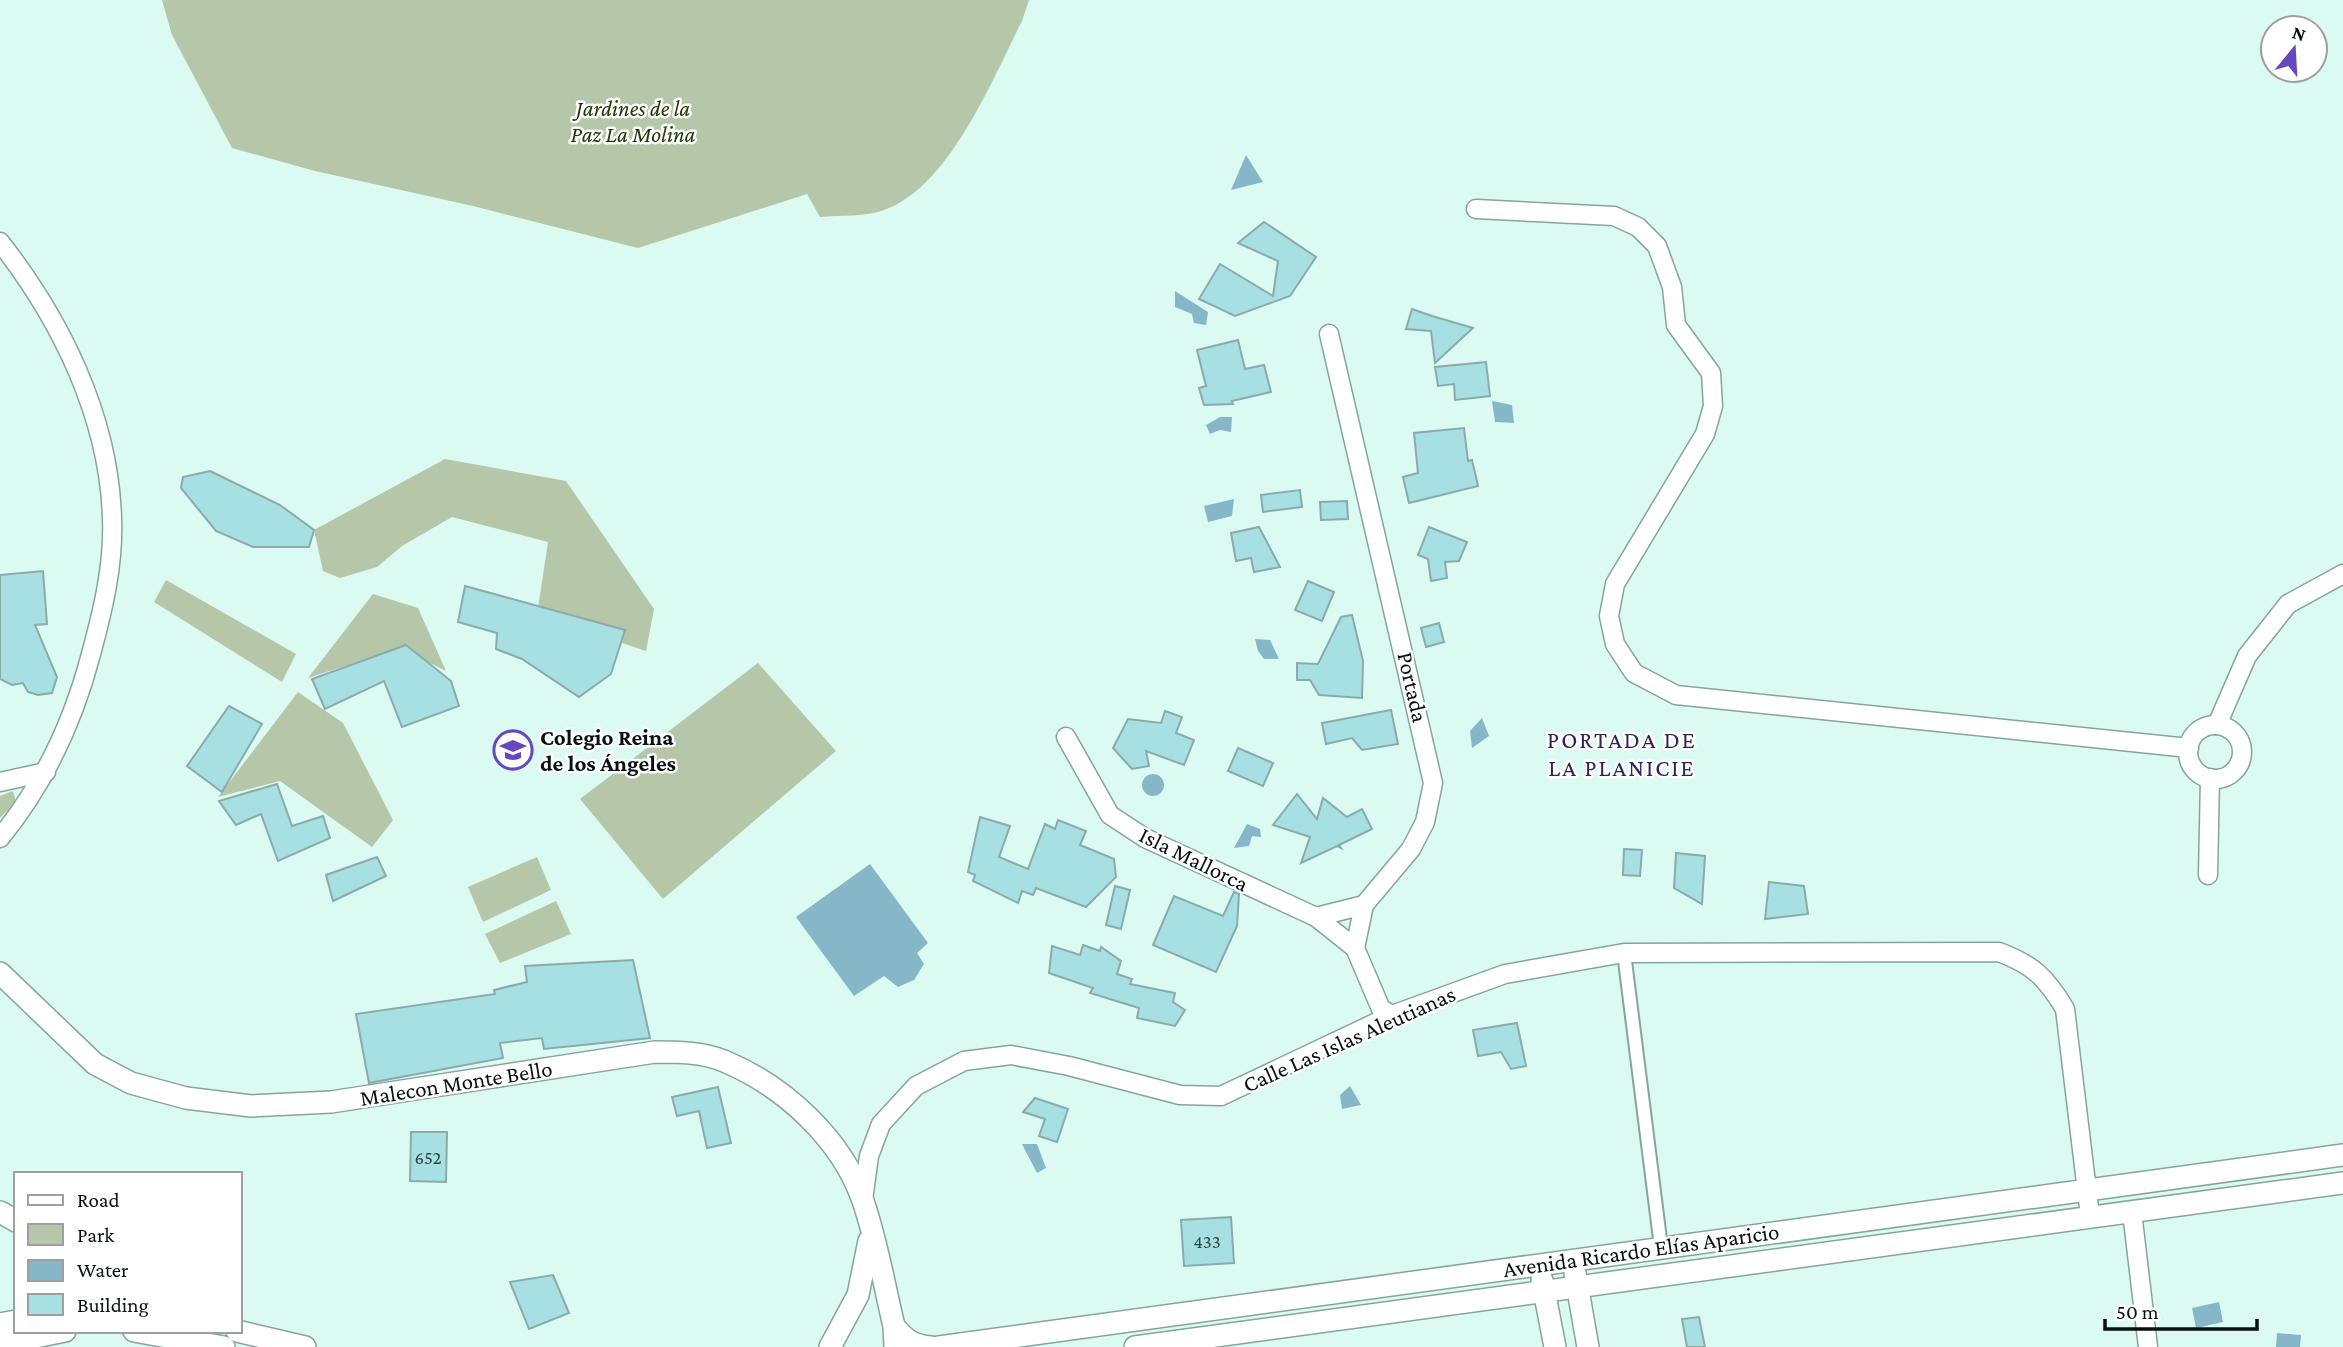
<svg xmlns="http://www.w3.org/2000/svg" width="2343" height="1347" font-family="'Crimson Pro',serif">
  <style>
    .green { fill: #b5c6a9 }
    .water { fill: #85b7c9 }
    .building { fill: #a6e0e2; stroke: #8baaab; stroke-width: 2 }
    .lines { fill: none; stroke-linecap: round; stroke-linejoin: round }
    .pedestrian-casing { stroke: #87a49c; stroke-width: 16 }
    .minor-casing { stroke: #87a49c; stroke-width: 21 }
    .tertiary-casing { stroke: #87a49c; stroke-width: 24 }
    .pedestrian { stroke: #fff; stroke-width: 12 }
    .minor { stroke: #fff; stroke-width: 18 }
    .tertiary { stroke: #fff; stroke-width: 21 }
    .labels { text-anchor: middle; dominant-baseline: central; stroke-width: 5; stroke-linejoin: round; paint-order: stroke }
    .number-label { font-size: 19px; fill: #2f4544 }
    .park-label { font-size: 23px; font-style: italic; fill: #203b00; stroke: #fff }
    .street-label { font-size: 23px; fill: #07110f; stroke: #fff }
    .poi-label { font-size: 23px; font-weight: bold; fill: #07110f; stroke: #fff; text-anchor: start }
    .neighbourhood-label { font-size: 24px; letter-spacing: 2px; fill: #32235e; stroke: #fff }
  </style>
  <rect width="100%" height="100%" fill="#dbfaf2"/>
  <g class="green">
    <path d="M 162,0 L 1029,0 L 1022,21 C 993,78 949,188 884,210 C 866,217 840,215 820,217 L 807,194 L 638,248 L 473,206 L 315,171 L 232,148 L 172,35 Z"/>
    <path d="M 445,459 L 566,481 L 654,609 L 646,651 L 622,643 L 624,630 L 538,608 L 548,542 L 452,517 L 402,546 L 377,567 L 340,578 L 323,571 L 314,530 Z"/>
    <path d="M 166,580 L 296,654 L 282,682 L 154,602 Z"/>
    <path d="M 373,594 L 418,608 L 446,671 L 426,661 L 406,646 L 308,678 Z"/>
    <path d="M 758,663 L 836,751 L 663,899 L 580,799 Z"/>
    <path d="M 298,692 L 343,723 L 393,820 L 372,847 L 280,781 L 218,797 Z"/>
    <path d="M 13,791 L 16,802 L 0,818 L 0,796 Z"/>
    <path d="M 537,857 L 551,890 L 483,922 L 468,887 Z"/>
    <path d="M 556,901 L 571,934 L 500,963 L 485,934 Z"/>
  </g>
  <g class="water">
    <path d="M 1246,155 L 1263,182 L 1231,190 Z"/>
    <path d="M 1175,291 L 1208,312 L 1206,325 L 1194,323 L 1192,314 L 1175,307 Z"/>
    <path d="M 1492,401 L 1512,405 L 1514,423 L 1495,422 Z"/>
    <path d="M 1220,417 L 1232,417 L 1231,432 L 1220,430 L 1210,434 L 1206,425 Z"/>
    <path d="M 1234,499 L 1232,516 L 1208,522 L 1204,506 Z"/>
    <path d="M 1255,639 L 1270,640 L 1279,659 L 1264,659 L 1258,651 Z"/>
    <path d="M 1482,718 L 1489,736 L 1472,748 L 1470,731 Z"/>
    <circle cx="1153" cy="785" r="11"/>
    <path d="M 1247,824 L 1260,829 L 1261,837 L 1252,836 L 1249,846 L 1234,848 Z"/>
    <path d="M 870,864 L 928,943 L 917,953 L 924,964 L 914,980 L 898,987 L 884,976 L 854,996 L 796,917 Z"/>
    <path d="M 1350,1086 L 1361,1105 L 1342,1109 L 1340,1095 Z"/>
    <path d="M 1022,1144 L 1037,1144 L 1046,1168 L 1037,1173 Z"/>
    <path d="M 2219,1302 L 2223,1322 L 2196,1328 L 2192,1308 Z"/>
    <path d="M 2277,1333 L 2301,1335 L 2300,1347 L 2276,1347 Z"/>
  </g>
  <g class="building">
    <path d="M 1264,222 L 1316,257 L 1290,296 L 1235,316 L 1199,299 L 1220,264 L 1273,296 L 1278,261 L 1238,243 Z"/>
    <path d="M 1412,309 L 1432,316 L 1473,328 L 1435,363 L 1431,331 L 1406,329 Z"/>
    <path d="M 1238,340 L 1245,369 L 1264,365 L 1271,392 L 1232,401 L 1233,404 L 1204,405 L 1199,388 L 1206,386 L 1197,350 Z"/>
    <path d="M 1486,362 L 1490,396 L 1455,400 L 1454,384 L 1438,386 L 1435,367 Z"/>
    <path d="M 1464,428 L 1468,461 L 1472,460 L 1478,486 L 1409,503 L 1403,477 L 1418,473 L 1414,433 Z"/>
    <path d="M 210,471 L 280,505 L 314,530 L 309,547 L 253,547 L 216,531 L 181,488 L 183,477 Z"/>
    <path d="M 1300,490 L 1302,507 L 1263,512 L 1261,495 Z"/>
    <path d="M 1347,501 L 1348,519 L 1321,520 L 1320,502 Z"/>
    <path d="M 1259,527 L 1280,567 L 1254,572 L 1251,558 L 1236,561 L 1231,533 Z"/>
    <path d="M 1429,527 L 1467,542 L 1459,561 L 1445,562 L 1447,578 L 1431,581 L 1428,559 L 1418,555 Z"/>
    <path d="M 43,571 L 47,624 L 35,625 L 57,677 L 52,693 L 38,695 L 28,692 L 23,683 L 12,685 L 0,679 L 0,575 Z"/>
    <path d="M 1308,581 L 1334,592 L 1322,621 L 1295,610 Z"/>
    <path d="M 465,586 L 625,630 L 611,674 L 579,697 L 522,659 L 496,649 L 497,633 L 458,622 Z"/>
    <path d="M 1352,615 L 1363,661 L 1362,698 L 1319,695 L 1310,680 L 1297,680 L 1297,663 L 1318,664 L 1341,617 Z"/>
    <path d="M 1439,623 L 1444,642 L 1426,647 L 1421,628 Z"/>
    <path d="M 406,645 L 451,681 L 459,706 L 402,727 L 384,681 L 325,709 L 312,679 Z"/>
    <path d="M 229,706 L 262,724 L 222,792 L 187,766 Z"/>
    <path d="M 1391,710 L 1398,744 L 1362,750 L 1352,738 L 1326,744 L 1322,723 Z"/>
    <path d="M 1165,711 L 1182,717 L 1176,733 L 1194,740 L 1184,765 L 1146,751 L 1149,766 L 1132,769 L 1113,748 L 1128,719 L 1161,723 Z"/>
    <path d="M 1238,748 L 1273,763 L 1263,786 L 1228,771 Z"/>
    <path d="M 277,784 L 292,826 L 323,816 L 330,838 L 278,861 L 261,814 L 236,825 L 219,801 Z"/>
    <path d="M 1297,794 L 1317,819 L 1323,798 L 1347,817 L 1362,809 L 1372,829 L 1339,845 L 1341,848 L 1337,846 L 1301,863 L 1310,837 L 1273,825 Z"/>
    <path d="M 980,817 L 1010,826 L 999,857 L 1028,869 L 1045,824 L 1055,829 L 1058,820 L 1086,831 L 1080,845 L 1114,859 L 1116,877 L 1086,907 L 1036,888 L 1033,895 L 1022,891 L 1018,903 L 973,881 L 975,875 L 968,872 Z"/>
    <path d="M 1624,849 L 1642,850 L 1640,876 L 1623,875 Z"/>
    <path d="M 1676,853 L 1705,856 L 1702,904 L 1674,888 Z"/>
    <path d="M 377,857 L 386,876 L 333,901 L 326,875 Z"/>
    <path d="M 1769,882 L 1804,886 L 1808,914 L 1765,919 Z"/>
    <path d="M 1115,886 L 1130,890 L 1121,929 L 1106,925 Z"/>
    <path d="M 1234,892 L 1239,894 L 1237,926 L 1216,972 L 1153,945 L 1174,896 L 1223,916 Z"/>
    <path d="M 1083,945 L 1100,951 L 1101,947 L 1121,961 L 1117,974 L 1132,979 L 1130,984 L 1175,993 L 1173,1002 L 1185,1010 L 1175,1026 L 1137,1018 L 1139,1008 L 1090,993 L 1093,988 L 1049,973 L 1052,946 L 1080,955 Z"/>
    <path d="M 633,960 L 650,1038 L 544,1049 L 542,1038 L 500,1043 L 503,1058 L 369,1083 L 356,1014 L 495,994 L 494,990 L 527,982 L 525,966 Z"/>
    <path d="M 1517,1023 L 1526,1066 L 1511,1069 L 1501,1052 L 1478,1056 L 1473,1030 Z"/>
    <path d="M 718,1087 L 731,1143 L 707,1148 L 699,1111 L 677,1116 L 672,1097 Z"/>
    <path d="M 1035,1098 L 1068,1109 L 1057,1142 L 1039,1136 L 1045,1119 L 1023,1112 Z"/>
    <path d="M 411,1132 L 447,1132 L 446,1182 L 410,1181 Z"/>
    <path d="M 1231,1217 L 1234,1263 L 1184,1266 L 1181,1220 Z"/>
    <path d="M 553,1275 L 569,1313 L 529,1329 L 510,1282 Z"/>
    <path d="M 1699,1317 L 1705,1347 L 1687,1347 L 1682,1319 Z"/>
  </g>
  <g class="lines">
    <g class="pedestrian-casing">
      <path id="pedestrian" d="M 1624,953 L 1661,1247"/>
    </g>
    <g class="minor-casing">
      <g id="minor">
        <path d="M 1476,209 L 1614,216 L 1638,227 L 1657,246 L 1672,287 L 1676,325 L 1711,373 L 1713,406 L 1705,434 L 1615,584 L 1609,616 L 1615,644 L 1634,673 L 1676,695 L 2189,748"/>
        <path d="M 0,242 C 61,320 109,417 112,518 C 114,564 103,610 91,654 C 73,723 45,783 0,838"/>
        <path d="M 1329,334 L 1433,783 L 1425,822 L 1411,849 L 1364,905 L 1355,948 L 1381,1009 L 1392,1015"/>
        <path d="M 2217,725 L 2247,656 L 2288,604 L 2343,574"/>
        <circle cx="2215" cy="752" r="27"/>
        <path d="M 1066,737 L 1110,815 L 1145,838 L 1316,917 L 1355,948"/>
        <path d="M 0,782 L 46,772"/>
        <path d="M 2208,875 L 2210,778"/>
        <path d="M 1316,917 L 1364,905"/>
        <path d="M 863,1200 L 869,1156 L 881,1124 L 916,1086 L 964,1061 L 1011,1055 L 1069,1066 L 1180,1095 L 1221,1096 L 1392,1015 L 1505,974 L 1624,953 L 1999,952 C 2033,965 2046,977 2065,1009 L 2090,1216"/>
        <path d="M 2132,1212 L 2148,1347"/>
      </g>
    </g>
    <g class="tertiary-casing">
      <g id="tertiary">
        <path d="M 0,973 L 95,1064 L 131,1083 L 186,1098 L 251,1106 L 331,1102 L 655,1052 C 678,1052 702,1052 724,1061 C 784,1086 842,1139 863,1201 C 877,1241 884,1285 894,1326 L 895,1347"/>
        <path d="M 0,1212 L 16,1221"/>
        <path d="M 1575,1273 L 1588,1347"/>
        <path d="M 1542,1280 L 1555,1347"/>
        <path d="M 0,1324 L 16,1321"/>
        <path d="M 894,1326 C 904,1339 914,1346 931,1347"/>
        <path d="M 134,1331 L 224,1347"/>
        <path d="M 237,1331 L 305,1347"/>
        <path d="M 0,1344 L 65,1331"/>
        <path d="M 830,1347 L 858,1295 L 869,1241"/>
        <path d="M 939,1347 L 2343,1155"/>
        <path d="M 1135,1347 L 2343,1183"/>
      </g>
    </g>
    <use href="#pedestrian" class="pedestrian"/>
    <use href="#minor" class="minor"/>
    <use href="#tertiary" class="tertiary"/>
  </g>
  <defs>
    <g id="school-ring" transform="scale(2.0125)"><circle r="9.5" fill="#fff" stroke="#6647bf" stroke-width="1.5"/><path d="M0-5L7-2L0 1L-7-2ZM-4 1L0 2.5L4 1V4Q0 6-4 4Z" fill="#6647bf"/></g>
  </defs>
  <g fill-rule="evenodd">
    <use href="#school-ring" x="513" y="750"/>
  </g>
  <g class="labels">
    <g class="number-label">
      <text x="428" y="1157">652</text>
      <text x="1207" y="1241">433</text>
    </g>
    <g class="park-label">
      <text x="633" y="108">Jardines de la<tspan x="633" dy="26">Paz La Molina</tspan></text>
    </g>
    <g class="street-label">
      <text transform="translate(1413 687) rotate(77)">Portada</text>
      <text transform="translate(1194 859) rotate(26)">Isla Mallorca</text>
      <text transform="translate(1349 1039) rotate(-24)">Calle Las Islas Aleutianas</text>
      <text transform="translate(456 1083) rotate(-9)">Malecon Monte Bello</text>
      <text transform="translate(1641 1250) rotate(-8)">Avenida Ricardo Elías Aparicio</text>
    </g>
    <g class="poi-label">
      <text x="540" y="737">Colegio Reina<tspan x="540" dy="26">de los Ángeles</tspan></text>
    </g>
    <g class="neighbourhood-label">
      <text x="1622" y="739">PORTADA DE<tspan x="1622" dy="28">LA PLANICIE</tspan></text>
    </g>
  </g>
  <rect x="14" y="1172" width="228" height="161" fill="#ffffff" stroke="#9ca09f" stroke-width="2"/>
  <rect x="28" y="1195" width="35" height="10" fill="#ffffff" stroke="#9ca09f" stroke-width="2"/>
  <text x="77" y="1207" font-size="21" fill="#07110f">Road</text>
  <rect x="28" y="1224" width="35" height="21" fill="#b5c6a9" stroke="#9ca09f" stroke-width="2"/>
  <text x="77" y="1242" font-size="21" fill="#07110f">Park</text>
  <rect x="28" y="1260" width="35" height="21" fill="#85b7c9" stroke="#9ca09f" stroke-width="2"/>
  <text x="77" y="1277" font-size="21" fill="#07110f">Water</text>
  <rect x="28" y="1294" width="35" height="21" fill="#a6e0e2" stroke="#9ca09f" stroke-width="2"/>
  <text x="77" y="1312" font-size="21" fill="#07110f">Building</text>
  <g transform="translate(2294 49) rotate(18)"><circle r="33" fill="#ffffff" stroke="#9ca09f" stroke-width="2"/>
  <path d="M0-5L12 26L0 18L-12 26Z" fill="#6647bf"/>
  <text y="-10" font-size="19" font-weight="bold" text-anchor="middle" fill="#07110f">N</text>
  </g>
  <path d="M2105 1319v10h152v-10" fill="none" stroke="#07110f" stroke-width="3.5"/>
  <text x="2116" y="1319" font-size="21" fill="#07110f" stroke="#ffffff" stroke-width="5" paint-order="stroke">50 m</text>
</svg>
